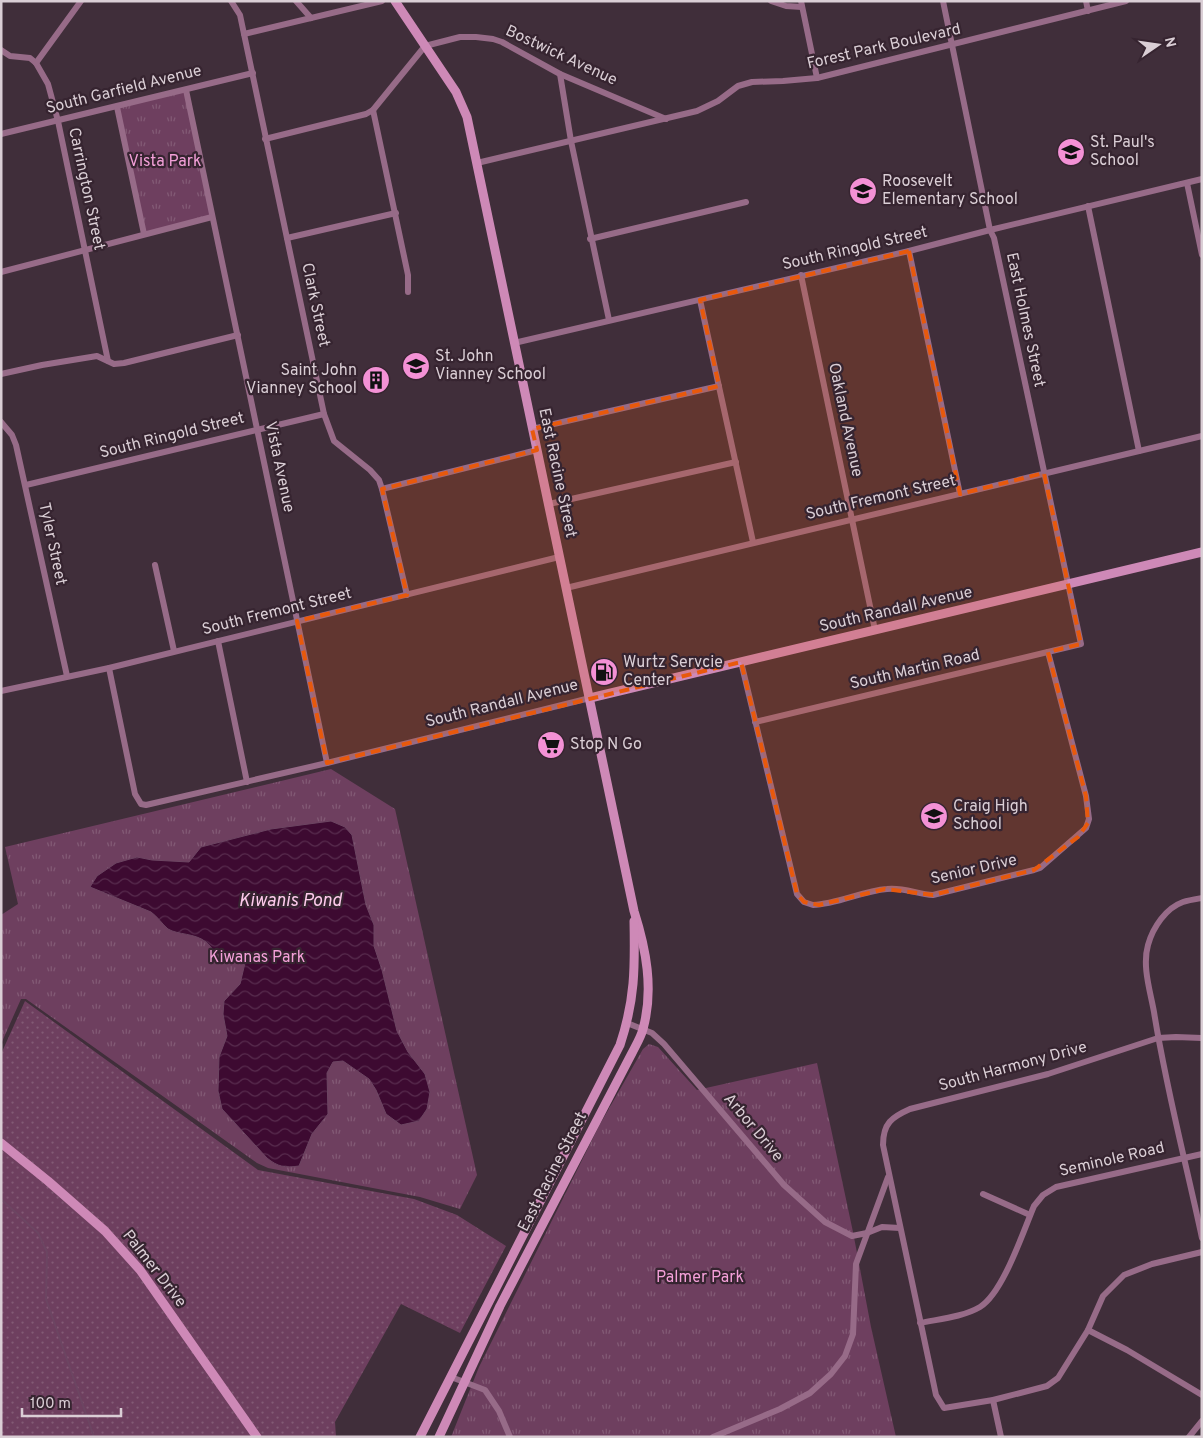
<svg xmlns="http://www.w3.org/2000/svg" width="1203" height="1438" font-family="Overpass,sans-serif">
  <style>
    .grass { fill: url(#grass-dots) }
    .park { fill: url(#park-tufts) }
    .water { fill: url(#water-waves); stroke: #6c4562 }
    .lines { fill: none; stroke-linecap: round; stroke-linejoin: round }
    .stream { stroke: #6c4562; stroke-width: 2 }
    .street { stroke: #976b88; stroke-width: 6 }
    .secondary { stroke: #ce89b7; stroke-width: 9 }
    .marked { fill: #e8590c; fill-opacity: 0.2; stroke: #e8590c; stroke-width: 4; stroke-dasharray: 10 6; stroke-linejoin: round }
    .labels { text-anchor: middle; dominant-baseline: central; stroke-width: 4.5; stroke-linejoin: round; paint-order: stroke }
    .street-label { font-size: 16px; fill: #daced5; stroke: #362430 }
    .poi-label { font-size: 16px; fill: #daced5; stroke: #362430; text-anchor: start }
    .park-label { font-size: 16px; fill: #f4a0d9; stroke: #362430 }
    .water-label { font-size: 18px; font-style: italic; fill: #fecaec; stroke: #362430 }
  </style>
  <defs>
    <pattern id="grass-dots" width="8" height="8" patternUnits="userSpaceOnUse" patternTransform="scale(1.25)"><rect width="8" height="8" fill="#6e3f5f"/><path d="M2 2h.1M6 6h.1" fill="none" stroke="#825a75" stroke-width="1.8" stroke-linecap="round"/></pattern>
    <pattern id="park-tufts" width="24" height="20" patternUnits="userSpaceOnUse" patternTransform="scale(1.25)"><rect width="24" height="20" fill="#6e3f5f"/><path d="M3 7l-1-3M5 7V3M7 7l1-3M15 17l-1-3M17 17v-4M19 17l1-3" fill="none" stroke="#825a75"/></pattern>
    <pattern id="water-waves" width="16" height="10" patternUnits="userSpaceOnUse" patternTransform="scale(1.25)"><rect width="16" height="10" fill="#3d0a31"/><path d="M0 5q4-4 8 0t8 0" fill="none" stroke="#582c4e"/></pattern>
  </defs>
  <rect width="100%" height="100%" fill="#402e3a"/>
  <path class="grass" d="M 25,1001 L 258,1170 L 414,1199 L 457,1215 L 506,1246 L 460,1333 L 401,1304 L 335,1422 L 336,1437 L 1,1437 L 1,1054 Z"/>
  <g class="park">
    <path d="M 186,90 L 212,217 L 144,234 L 117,107 Z"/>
    <path d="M 331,769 L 395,809 L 477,1175 L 460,1209 L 420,1197 L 268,1168 L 257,1163 L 26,999 L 21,999 L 1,1044 L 1,915 L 18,904 L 5,847 Z"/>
    <path d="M 649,1044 L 658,1047 L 697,1090 L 817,1063 L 853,1232 L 871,1327 L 896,1437 L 451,1437 L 479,1367 L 599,1126 L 643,1049 Z"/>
  </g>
  <path class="water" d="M 331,821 L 345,827 L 352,835 L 366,905 L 374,925 L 374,946 L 382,970 L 397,1031 L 408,1052 L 425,1074 L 430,1092 L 427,1109 L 419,1121 L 401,1125 L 386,1114 L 376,1090 L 369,1079 L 343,1061 L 333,1062 L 327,1073 L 328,1114 L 312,1134 L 299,1166 C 285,1168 278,1167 267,1158 L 222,1109 L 218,1091 L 219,1057 L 227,1036 L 223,1014 L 224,1001 L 240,984 L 245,963 L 243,958 L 239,955 C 233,956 229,958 223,956 C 214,954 212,947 206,942 C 195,933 178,935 168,929 C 162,924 158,917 151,912 L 90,887 L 97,876 L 116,863 L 137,857 L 152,860 L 189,862 L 201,847 L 271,829 Z"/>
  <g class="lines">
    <path class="stream" d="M 1,1199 L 38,1233 L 47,1252 L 46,1299 L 94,1437"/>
    <g class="street">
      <path d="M 231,1 L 240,15 L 324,414 L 334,441 L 370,470 L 379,480 L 382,489 L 407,595"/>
      <path d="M 296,1 L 311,18"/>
      <path d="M 771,1 L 786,6 L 802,7"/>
      <path d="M 801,1 L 817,78"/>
      <path d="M 1086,1 L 1088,11"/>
      <path d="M 244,34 L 382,1"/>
      <path d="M 1,50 L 10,56 L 30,58 L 36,63 L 48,84 L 58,121 L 108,361"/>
      <path d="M 36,63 L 81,1"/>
      <path d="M 560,74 L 571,141 L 609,320"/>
      <path d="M 186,90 L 327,763"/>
      <path d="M 117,107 L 144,234"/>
      <path d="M 373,110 L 408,275 L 408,292"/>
      <path d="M 1,134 L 253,73"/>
      <path d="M 265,139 L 366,114 L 373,110 L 425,46 L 460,37 L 476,37 L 493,39 L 502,42 L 560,74 L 666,119"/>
      <path d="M 477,163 L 697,111 L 718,101 L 738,86 L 752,82 L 783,81 L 817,78 L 1126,1"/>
      <path d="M 1187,183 L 1202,255"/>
      <path d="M 1088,206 L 1139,451"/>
      <path d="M 287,238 L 396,213"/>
      <path d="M 590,239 L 746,202"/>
      <path d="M 909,251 L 960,494"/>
      <path d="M 1,272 L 212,217"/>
      <path d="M 801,275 L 875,630"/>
      <path d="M 700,300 L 753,542"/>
      <path d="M 514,343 L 909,251 L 990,230 L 1202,179"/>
      <path d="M 1,374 L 42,365 L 97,356 L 114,364 L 124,363 L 238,335"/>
      <path d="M 1,422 L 12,435 L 16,445 L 67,676"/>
      <path d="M 532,429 L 719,386"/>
      <path d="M 26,485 L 324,414"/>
      <path d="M 382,489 L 537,450"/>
      <path d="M 549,504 L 736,462"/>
      <path d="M 155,565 L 174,651"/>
      <path d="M 566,588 L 1202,436"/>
      <path d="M 218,641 L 247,782"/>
      <path d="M 741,662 L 797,894 L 804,902 L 813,905 C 838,904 862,891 887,889 C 903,887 917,894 933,895 L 1034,870 L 1040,868 L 1086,828 L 1089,819 L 1086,796 L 1048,652"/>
      <path d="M 109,668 L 135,794 L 141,804 L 146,805 L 327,763 L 590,698"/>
      <path d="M 1,691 L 109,668 L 559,557"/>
      <path d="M 755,722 L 1081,644 L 994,238 L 990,230 L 943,1"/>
      <path d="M 1202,898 C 1196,899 1189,900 1183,902 C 1166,908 1153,927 1148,945 C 1142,966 1150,990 1154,1012 C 1166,1088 1186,1163 1202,1238"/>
      <path d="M 627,1023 L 652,1033 L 664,1044 L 784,1185 L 825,1222 L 852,1236 L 867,1233 L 882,1227 L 900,1228"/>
      <path d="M 1202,1038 L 1176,1037 L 1158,1038 L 1048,1074 L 910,1109 C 892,1117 883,1123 883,1145 L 936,1395 L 944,1408 L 993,1400 L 1047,1386 L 1058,1378 L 1088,1330 L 1103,1296 L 1124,1275 L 1152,1264 L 1202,1252"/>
      <path d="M 983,1194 L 1030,1215"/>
      <path d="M 920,1323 C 939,1319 963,1317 980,1307 C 1003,1293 1023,1232 1034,1206 L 1043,1195 L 1056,1187 L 1202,1154"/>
      <path d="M 1088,1330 L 1127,1350 L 1202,1395"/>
      <path d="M 451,1377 L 485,1390 L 499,1411 L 510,1437"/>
      <path d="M 993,1400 L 1001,1437"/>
      <path d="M 713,1437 L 780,1409 L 810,1393 L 831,1374 L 845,1356 L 853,1334 L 856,1264 L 888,1177"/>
      <path d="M 1189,1437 L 1202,1421"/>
    </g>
    <g class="secondary">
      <path d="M 395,1 L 456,92 L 467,117 L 634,911 C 646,949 654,989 643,1029 C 641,1037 636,1045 632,1053 L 500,1306 L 439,1437"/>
      <path d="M 590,698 L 1202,552"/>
      <path d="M 1,1143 L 48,1181 L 105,1231 L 140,1270 L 257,1437"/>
      <path d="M 420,1437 L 620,1045 C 635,1000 635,968 634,921"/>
    </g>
  </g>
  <path class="marked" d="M 909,251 L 960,494 L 1044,473 L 1081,644 L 1048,652 L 1086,796 L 1088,823 L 1078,837 L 1034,870 L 933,895 L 885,889 L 819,905 L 804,902 L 797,894 L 741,662 L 327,763 L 297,621 L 407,595 L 382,489 L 537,450 L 532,429 L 719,386 L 700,300 Z"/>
  <defs>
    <g id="school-disc" transform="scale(1.4375)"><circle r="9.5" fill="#f391d5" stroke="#362430"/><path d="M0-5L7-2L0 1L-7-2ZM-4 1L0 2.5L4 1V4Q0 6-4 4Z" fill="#111"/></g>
    <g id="building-disc" transform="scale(1.4375)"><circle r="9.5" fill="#f391d5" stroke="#362430"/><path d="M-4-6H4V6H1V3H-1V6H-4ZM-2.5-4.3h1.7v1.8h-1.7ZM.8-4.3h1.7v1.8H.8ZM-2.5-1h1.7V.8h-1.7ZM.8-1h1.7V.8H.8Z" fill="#111"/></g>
    <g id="fuel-disc" transform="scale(1.4375)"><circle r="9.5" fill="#f391d5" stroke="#362430"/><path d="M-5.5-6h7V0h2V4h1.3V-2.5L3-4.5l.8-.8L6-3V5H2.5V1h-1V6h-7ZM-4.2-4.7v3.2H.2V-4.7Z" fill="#111"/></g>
    <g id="supermarket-disc" transform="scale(1.4375)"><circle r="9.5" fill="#f391d5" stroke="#362430"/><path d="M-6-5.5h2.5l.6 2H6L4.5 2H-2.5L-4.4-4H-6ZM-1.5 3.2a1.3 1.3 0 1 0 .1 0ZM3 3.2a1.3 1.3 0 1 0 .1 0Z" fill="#111"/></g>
  </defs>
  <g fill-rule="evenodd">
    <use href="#school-disc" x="1071" y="152"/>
    <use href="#school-disc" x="863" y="191"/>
    <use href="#school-disc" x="416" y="366"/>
    <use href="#building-disc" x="376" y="380"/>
    <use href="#fuel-disc" x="604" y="672"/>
    <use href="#supermarket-disc" x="551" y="745"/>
    <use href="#school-disc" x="934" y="816"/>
  </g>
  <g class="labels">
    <g class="street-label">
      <text transform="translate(884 47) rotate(-13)">Forest Park Boulevard</text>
      <text transform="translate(561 56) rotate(25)">Bostwick Avenue</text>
      <text transform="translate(124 90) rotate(-14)">South Garfield Avenue</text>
      <text transform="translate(86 189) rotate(78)">Carrington Street</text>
      <text transform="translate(855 249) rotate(-13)">South Ringold Street</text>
      <text transform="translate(315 305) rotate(78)">Clark Street</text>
      <text transform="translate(1025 320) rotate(78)">East Holmes Street</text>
      <text transform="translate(845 420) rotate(78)">Oakland Avenue</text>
      <text transform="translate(172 436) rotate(-14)">South Ringold Street</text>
      <text transform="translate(279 467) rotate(78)">Vista Avenue</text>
      <text transform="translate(557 473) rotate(78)">East Racine Street</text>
      <text transform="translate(881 498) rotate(-13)">South Fremont Street</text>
      <text transform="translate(52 544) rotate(78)">Tyler Street</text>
      <text transform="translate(896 610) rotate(-13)">South Randall Avenue</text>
      <text transform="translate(277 612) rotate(-14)">South Fremont Street</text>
      <text transform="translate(915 670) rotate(-13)">South Martin Road</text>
      <text transform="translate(502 704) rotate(-14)">South Randall Avenue</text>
      <text transform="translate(974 870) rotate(-13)">Senior Drive</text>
      <text transform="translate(1013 1067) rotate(-15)">South Harmony Drive</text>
      <text transform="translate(753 1128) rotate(50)">Arbor Drive</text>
      <text transform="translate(1112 1160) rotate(-13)">Seminole Road</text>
      <text transform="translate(553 1172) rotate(-63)">East Racine Street</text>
      <text transform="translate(154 1269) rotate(52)">Palmer Drive</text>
    </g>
    <g class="poi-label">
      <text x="1090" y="143">St. Paul's<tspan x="1090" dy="18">School</tspan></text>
      <text x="882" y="182">Roosevelt<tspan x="882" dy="18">Elementary School</tspan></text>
      <text x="435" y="357">St. John<tspan x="435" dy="18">Vianney School</tspan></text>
      <text x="357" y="371" text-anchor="end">Saint John<tspan x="357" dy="18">Vianney School</tspan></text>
      <text x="623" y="663">Wurtz Servcie<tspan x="623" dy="18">Center</tspan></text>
      <text x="570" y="745">Stop N Go</text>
      <text x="953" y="807">Craig High<tspan x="953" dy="18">School</tspan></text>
    </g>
    <g class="park-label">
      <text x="165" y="162">Vista Park</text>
      <text x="257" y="958">Kiwanas Park</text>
      <text x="700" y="1278">Palmer Park</text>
    </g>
    <g class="water-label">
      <text x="290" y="901">Kiwanis Pond</text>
    </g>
  </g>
  <rect width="1203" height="1438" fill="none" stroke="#daced5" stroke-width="5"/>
  <g transform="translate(1158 45) rotate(77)" stroke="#362430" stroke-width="4" paint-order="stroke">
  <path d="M0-4L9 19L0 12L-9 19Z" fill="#daced5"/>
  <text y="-8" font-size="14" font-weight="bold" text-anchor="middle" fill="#daced5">N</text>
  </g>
  <path d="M22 1408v8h99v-8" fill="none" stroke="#daced5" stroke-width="2.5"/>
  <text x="30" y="1408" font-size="15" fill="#daced5" stroke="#362430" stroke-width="4" paint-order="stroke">100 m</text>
</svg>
